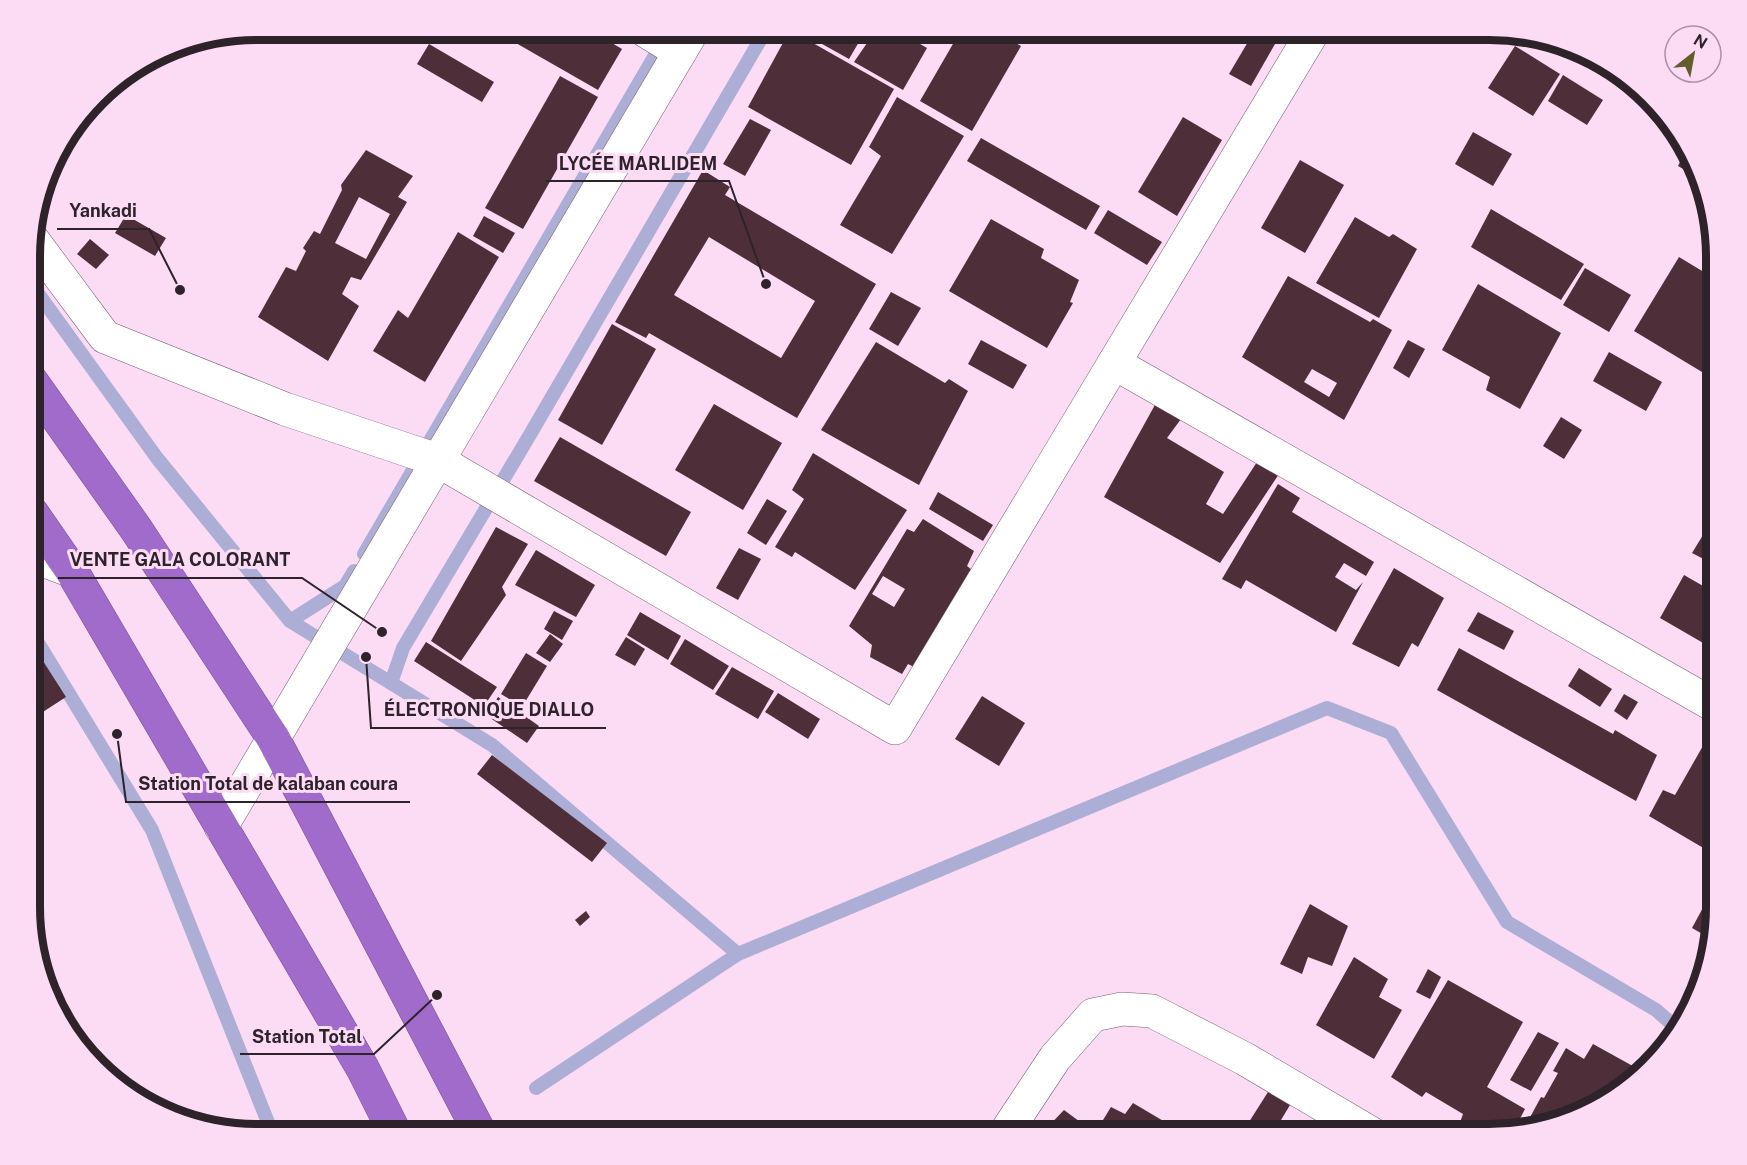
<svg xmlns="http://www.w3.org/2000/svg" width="1747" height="1165" font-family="'Public Sans',sans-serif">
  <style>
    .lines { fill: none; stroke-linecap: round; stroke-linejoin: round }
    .stream { stroke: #acaed5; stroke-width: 14 }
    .building { fill: #4e2e38; fill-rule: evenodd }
    .minor-casing { stroke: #795d73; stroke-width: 34 }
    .highway-casing { stroke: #785193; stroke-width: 34 }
    .minor { stroke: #fff; stroke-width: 33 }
    .highway { stroke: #a06bcb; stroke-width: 33 }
    .rim { fill: none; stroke: #2e222b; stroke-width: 8 }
    .leader { fill: none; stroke: #2e222b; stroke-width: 2 }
    .callout-dot { fill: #2e222b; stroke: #fcdbf5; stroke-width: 2 }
    .callout-label { font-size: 18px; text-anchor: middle; font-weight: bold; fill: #2e222b; stroke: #fcdbf5; stroke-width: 6; stroke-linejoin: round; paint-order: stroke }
  </style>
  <rect width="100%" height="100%" fill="#fcdbf5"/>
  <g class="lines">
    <g class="stream">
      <path d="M 32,285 L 157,458 L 290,621 L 492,745 L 738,954"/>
      <path d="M 364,554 L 664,40"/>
      <path d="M 290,621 L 345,586 L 354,571"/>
      <path d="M 32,633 L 152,830 L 273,1135"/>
      <path d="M 391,683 L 403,648 L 528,438 L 766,30"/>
      <path d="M 536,1088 L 738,954 L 1327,708 L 1391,733 L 1507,922 L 1656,1010 L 1680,1031"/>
    </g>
  </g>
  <g class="building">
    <path d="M 493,30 L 590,30 L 622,49 L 598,90 Z"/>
    <path d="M 790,30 L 894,89 L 851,165 L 748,107 Z"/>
    <path d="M 797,30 L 866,30 L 849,59 Z"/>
    <path d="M 876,30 L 896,30 L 927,48 L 903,90 L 854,62 Z"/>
    <path d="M 961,30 L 993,30 L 1021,46 L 972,131 L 920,101 Z"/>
    <path d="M 1255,30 L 1283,30 L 1251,86 L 1229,74 Z"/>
    <path d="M 429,44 L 494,82 L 482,102 L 417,64 Z"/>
    <path d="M 1515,46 L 1560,74 L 1533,116 L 1488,88 Z"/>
    <path d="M 1563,75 L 1603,100 L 1587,125 L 1548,101 Z"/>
    <path d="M 560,76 L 598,97 L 523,229 L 485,208 Z"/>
    <path d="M 897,97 L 964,136 L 892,254 L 840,225 L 881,156 L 869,147 Z"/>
    <path d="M 1183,117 L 1222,140 L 1177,216 L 1138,192 Z"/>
    <path d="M 750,119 L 771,130 L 745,176 L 723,164 Z"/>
    <path d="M 1473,132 L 1512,154 L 1493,186 L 1455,164 Z"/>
    <path d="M 981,138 L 1100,206 L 1086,230 L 967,161 Z"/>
    <path d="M 366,150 L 413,176 L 398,197 L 407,202 L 361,280 L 351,277 L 342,294 L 359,306 L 328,361 L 258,317 L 286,267 L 296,271 L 306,251 L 303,248 L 314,231 L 320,234 L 342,190 L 341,185 ZM 359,197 L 390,214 L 366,259 L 335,243 Z"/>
    <path d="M 1686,150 L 1689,151 L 1697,177 L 1678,166 Z"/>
    <path d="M 1300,160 L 1344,185 L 1305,253 L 1261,228 Z"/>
    <path d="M 703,170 L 730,187 L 725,195 L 876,284 L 797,418 L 649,333 L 646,338 L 615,322 ZM 709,237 L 815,301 L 781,358 L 674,295 Z"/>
    <path d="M 1491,209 L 1584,264 L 1561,300 L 1471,247 Z"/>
    <path d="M 1108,210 L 1162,242 L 1147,265 L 1094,233 Z"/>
    <path d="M 126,215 L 166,238 L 155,256 L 115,233 Z"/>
    <path d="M 484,216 L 515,233 L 503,253 L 473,236 Z"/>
    <path d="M 1355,217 L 1389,237 L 1393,234 L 1417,249 L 1379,318 L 1316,283 Z"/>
    <path d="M 991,219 L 1044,249 L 1041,258 L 1079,280 L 1070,302 L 1073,303 L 1047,348 L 949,291 Z"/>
    <path d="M 458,232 L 499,257 L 425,382 L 373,351 L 398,310 L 408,318 Z"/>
    <path d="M 90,239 L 109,255 L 96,269 L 77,254 Z"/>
    <path d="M 1679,257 L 1717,280 L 1717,381 L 1634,331 Z"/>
    <path d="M 1585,268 L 1631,295 L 1609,332 L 1563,305 Z"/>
    <path d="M 1288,276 L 1370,322 L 1373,319 L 1392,330 L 1344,420 L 1242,357 ZM 1312,369 L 1337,383 L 1329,397 L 1304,382 Z"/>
    <path d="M 1478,284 L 1561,333 L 1520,409 L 1486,390 L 1490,377 L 1442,350 Z"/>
    <path d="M 891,292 L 921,308 L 898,346 L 869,329 Z"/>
    <path d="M 612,324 L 656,349 L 602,445 L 558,420 Z"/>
    <path d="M 981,340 L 1027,365 L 1013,389 L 968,364 Z"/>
    <path d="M 1408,340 L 1425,349 L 1409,378 L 1393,368 Z"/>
    <path d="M 876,342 L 945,383 L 949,379 L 968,391 L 919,485 L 821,430 Z"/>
    <path d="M 1609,352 L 1662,382 L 1646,411 L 1593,381 Z"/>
    <path d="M 1156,403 L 1181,419 L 1167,438 L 1224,472 L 1206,504 L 1223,514 L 1257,462 L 1279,474 L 1220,563 L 1104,497 Z"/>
    <path d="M 714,404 L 782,443 L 743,510 L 675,470 Z"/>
    <path d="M 1561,417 L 1582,430 L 1564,459 L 1543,446 Z"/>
    <path d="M 560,437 L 691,512 L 666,556 L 534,481 Z"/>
    <path d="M 813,453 L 907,510 L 855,590 L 795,552 L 792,557 L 775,547 L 804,499 L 792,490 Z"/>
    <path d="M 1278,484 L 1300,498 L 1292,512 L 1374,562 L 1366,576 L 1344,563 L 1335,577 L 1356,590 L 1363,582 L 1336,632 L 1246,580 L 1241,589 L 1222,579 Z"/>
    <path d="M 938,492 L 993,525 L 983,541 L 929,509 Z"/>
    <path d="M 767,499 L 787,511 L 766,545 L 747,533 Z"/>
    <path d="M 1717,512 L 1717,566 L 1692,553 Z"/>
    <path d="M 923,519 L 974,551 L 967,566 L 972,570 L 916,668 L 908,664 L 902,674 L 870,657 L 872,645 L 849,626 L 907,529 L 914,532 ZM 883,576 L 905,589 L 894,607 L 872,594 Z"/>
    <path d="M 496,527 L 528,544 L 502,587 L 506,595 L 461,661 L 431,641 Z"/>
    <path d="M 739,548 L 761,559 L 738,600 L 716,588 Z"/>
    <path d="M 536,550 L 595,585 L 576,617 L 515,585 Z"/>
    <path d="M 1394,568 L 1444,598 L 1418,647 L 1412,643 L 1399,667 L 1352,644 Z"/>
    <path d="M 1684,575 L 1717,594 L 1717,651 L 1660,618 Z"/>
    <path d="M 554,611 L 573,621 L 562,640 L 544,629 Z"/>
    <path d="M 640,612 L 681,636 L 668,660 L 627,635 Z"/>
    <path d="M 1478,612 L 1514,631 L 1504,650 L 1467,631 Z"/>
    <path d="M 550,634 L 563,644 L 550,662 L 536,653 Z"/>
    <path d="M 626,637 L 645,649 L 635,666 L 615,655 Z"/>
    <path d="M 685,639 L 729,666 L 713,690 L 670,664 Z"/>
    <path d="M 426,642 L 497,687 L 484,706 L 414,661 Z"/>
    <path d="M 1459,648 L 1613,734 L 1615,730 L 1657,755 L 1636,801 L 1437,690 Z"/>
    <path d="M 36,650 L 66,697 L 32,719 L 32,653 Z"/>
    <path d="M 526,653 L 547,666 L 522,707 L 501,694 Z"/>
    <path d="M 732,667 L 774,691 L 758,719 L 715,694 Z"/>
    <path d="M 1579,668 L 1612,689 L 1600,707 L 1568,686 Z"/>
    <path d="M 778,693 L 820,719 L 808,739 L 765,712 Z"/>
    <path d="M 1624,694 L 1638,702 L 1627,720 L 1614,711 Z"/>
    <path d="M 982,696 L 1025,723 L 999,766 L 955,739 Z"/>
    <path d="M 498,697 L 539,726 L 527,743 L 486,715 Z"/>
    <path d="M 1704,744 L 1717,751 L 1717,856 L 1649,816 L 1663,790 L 1675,795 Z"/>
    <path d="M 492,755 L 607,843 L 592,862 L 477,774 Z"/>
    <path d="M 1310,904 L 1348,926 L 1332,966 L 1308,957 L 1302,974 L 1280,964 Z"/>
    <path d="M 1705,904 L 1717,911 L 1713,940 L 1692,928 Z"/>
    <path d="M 586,911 L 590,917 L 580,926 L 575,920 Z"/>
    <path d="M 1354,957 L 1388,979 L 1379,997 L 1402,1010 L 1374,1059 L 1316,1025 Z"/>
    <path d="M 1428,969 L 1441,977 L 1430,999 L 1416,992 Z"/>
    <path d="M 1448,980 L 1523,1022 L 1487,1087 L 1525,1109 L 1513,1132 L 1474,1135 L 1459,1125 L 1463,1114 L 1426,1092 L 1422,1097 L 1391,1077 Z"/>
    <path d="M 1538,1032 L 1559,1043 L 1531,1091 L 1510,1080 Z"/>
    <path d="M 1593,1044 L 1640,1070 L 1603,1105 L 1518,1131 L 1522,1121 L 1527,1123 L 1541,1097 L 1544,1098 L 1558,1073 L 1553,1071 L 1566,1048 L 1584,1059 Z"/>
    <path d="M 1268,1092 L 1290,1105 L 1272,1135 L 1245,1135 L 1242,1133 Z"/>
    <path d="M 1133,1103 L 1187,1135 L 1040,1135 L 1064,1110 L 1095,1133 L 1111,1107 L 1125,1114 Z"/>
  </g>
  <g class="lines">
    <g class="minor-casing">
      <g id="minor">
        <path d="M 644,30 L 680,52"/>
        <path d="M 32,239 L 105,337 L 285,409 L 437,460 L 895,728 L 1314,30"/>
        <path d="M 1114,363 L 1717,707"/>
        <path d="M 32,556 L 72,571"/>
        <path d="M 221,827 L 693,30"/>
        <path d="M 1004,1135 L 1055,1058 L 1093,1015 L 1122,1009 L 1152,1011 L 1245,1059 L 1374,1135"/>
      </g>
    </g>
    <g class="highway-casing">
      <g id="highway">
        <path d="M 32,382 L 136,529 L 273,738 L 481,1135"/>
        <path d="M 32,513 L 72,571 L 363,1069 L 396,1135"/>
      </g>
    </g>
    <use href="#minor" class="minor"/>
    <use href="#highway" class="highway"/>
  </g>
  <path d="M0 0H1747V1165H0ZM257 40H1489A217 217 0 0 1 1706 257V907A217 217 0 0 1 1489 1124H257A217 217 0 0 1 40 907V257A217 217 0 0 1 257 40Z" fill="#fcdbf5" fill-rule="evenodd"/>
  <path class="rim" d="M257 40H1489A217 217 0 0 1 1706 257V907A217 217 0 0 1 1489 1124H257A217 217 0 0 1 40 907V257A217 217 0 0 1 257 40Z"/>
  <path class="leader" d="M766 284L729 181H546M180 290L149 229H57M382 632L302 578H58M366 657L371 728H606M117 734L126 802H410M437 995L374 1054H240"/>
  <g class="callout-dot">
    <circle cx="766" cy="284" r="6"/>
    <circle cx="180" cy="290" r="6"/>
    <circle cx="382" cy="632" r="6"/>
    <circle cx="366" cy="657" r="6"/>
    <circle cx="117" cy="734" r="6"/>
    <circle cx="437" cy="995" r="6"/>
  </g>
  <g class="callout-label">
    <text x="638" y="170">LYCÉE MARLIDEM</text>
    <text x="103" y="217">Yankadi</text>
    <text x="180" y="566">VENTE GALA COLORANT</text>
    <text x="489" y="716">ÉLECTRONIQUE DIALLO</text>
    <text x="268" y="790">Station Total de kalaban coura</text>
    <text x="307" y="1043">Station Total</text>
  </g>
  <g transform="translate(1693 54) rotate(31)"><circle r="28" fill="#fcdbf5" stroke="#aa91a4" stroke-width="1.5"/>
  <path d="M0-4.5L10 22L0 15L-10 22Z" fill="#635d2a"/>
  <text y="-9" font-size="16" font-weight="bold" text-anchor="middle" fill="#2e222b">N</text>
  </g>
</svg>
